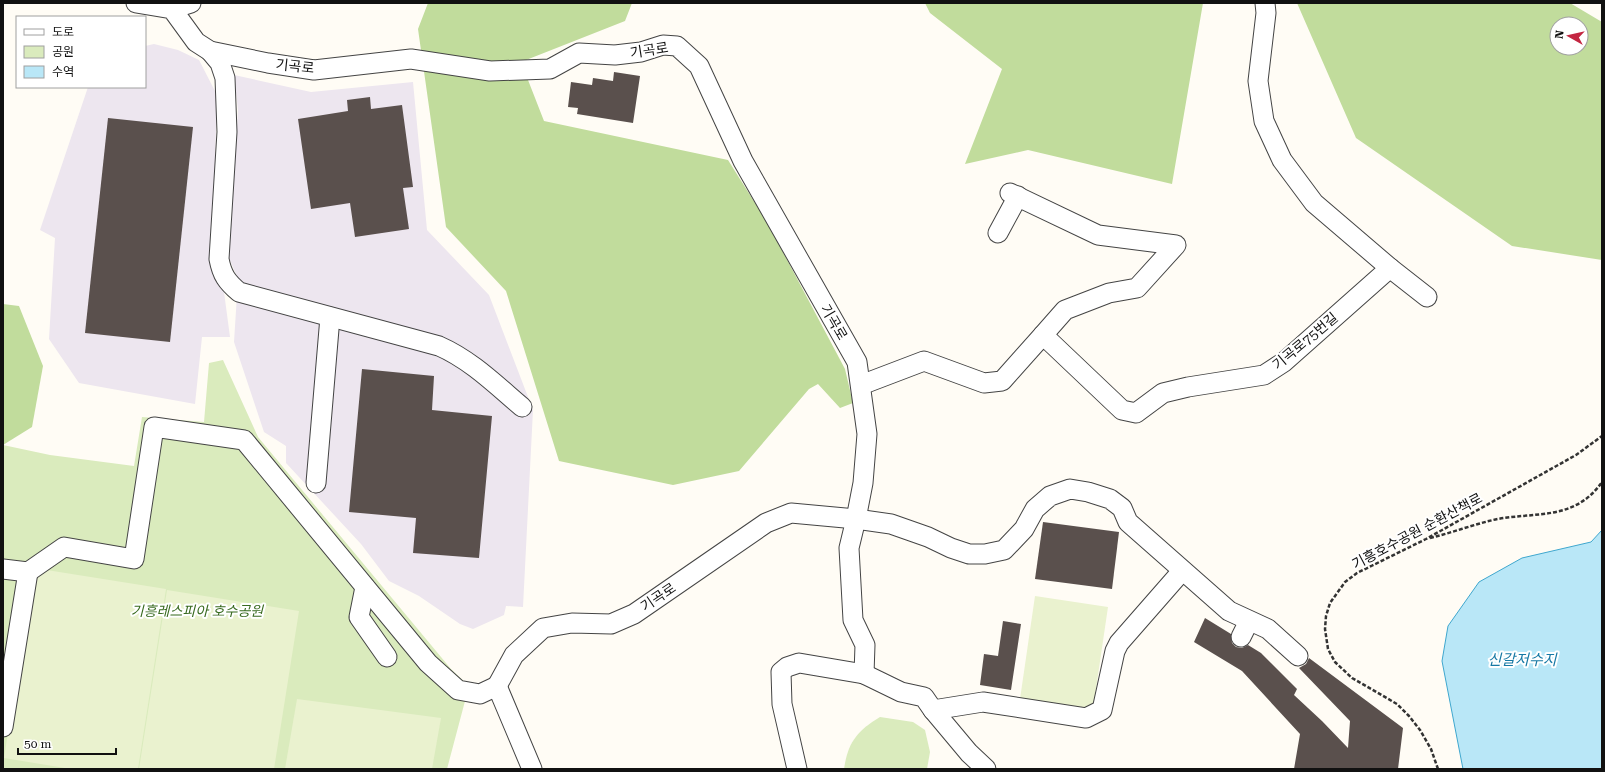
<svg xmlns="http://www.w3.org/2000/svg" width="1605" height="772" font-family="'Roboto Serif','Noto Sans KR',serif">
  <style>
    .industrial { fill: #ede6ef }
    .green { fill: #daebbd }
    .forest { fill: #c1dc9c; fill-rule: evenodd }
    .pitch { fill: #eaf2cf }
    .water { fill: #b9e7f7; stroke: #3fa7ce }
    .building { fill: #5a504d }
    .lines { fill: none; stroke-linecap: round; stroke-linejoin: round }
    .minor-casing { stroke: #444; stroke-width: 21 }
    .path { stroke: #333; stroke-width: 2.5; stroke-dasharray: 4 2; stroke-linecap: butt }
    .minor { stroke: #fff; stroke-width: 19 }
    .labels { text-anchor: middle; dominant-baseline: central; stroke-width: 4; stroke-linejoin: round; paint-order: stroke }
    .street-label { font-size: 14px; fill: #111; stroke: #fff }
    .park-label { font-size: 14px; font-style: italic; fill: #386a1f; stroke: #fff }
    .water-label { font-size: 15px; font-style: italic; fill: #1779a5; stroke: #fff }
  </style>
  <rect width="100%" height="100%" fill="#fffcf5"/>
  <g class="industrial">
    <path d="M 154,44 L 178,50 L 199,60 L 217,95 L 212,268 L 224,292 L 230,337 L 202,337 L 195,404 L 79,383 L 49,339 L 55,238 L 40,230 L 88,87 L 145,87 L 145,46 Z"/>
    <path d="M 234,75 L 311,92 L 413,82 L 427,230 L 489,295 L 533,410 L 523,607 L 506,606 L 504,615 L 473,629 L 460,624 L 419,596 L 389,581 L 361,544 L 286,463 L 286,446 L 264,432 L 234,342 L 238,279 L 229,258 L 238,110 Z"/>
  </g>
  <g class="green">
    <path d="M 223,360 L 258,437 L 451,669 L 469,686 L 447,769 L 3,769 L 3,445 L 50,455 L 134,466 L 142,417 L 204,422 L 209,363 Z"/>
    <path d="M 880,717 L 913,722 L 925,730 L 930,752 L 927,769 L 844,769 C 848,742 857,731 880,717 Z"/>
  </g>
  <g class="forest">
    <path d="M 428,3 L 632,3 L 625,21 L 521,62 L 544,121 L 728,160 L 767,222 L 845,369 L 853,403 L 840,408 L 818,384 L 809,389 L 739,471 L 673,485 L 559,461 L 506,291 L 446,227 L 418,29 Z"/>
    <path d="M 925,3 L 1203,3 L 1172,184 L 1028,150 L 965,164 L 1002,69 L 930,13 Z"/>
    <path d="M 1297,3 L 1570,3 L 1602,22 L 1602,260 L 1512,246 L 1356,138 ZM 1557,24 L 1581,24 L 1581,48 L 1557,48 Z"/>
    <path d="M 3,304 L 19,306 L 43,366 L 32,427 L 3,445 Z"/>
  </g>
  <g class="pitch">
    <path d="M 34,568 L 166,589 L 138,769 L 71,769 L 4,758 Z"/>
    <path d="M 167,590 L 299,611 L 274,769 L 139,769 Z"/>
    <path d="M 1035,596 L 1108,607 L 1093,709 L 1020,699 Z"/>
    <path d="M 297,699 L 441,718 L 432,769 L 285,769 Z"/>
  </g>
  <path class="water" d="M 1602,530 L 1602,769 L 1463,769 L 1442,661 L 1448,626 L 1479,582 L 1522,558 L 1591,542 Z"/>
  <g class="building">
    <path d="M 614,72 L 640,76 L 633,123 L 577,114 L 578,108 L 568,107 L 571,82 L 592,85 L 593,78 L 613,81 Z"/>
    <path d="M 370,97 L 371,109 L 402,105 L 413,187 L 403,188 L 409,229 L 355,237 L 350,203 L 311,209 L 298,119 L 348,111 L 347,100 Z"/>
    <path d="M 108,118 L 193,127 L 170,342 L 85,333 Z"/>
    <path d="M 362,369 L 434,376 L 432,410 L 492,416 L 479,558 L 413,553 L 416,518 L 349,512 Z"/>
    <path d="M 1043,522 L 1119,532 L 1112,589 L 1035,579 Z"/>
    <path d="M 1205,618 L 1231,634 L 1232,643 L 1236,647 L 1242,648 L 1248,645 L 1261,653 L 1297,689 L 1294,695 L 1322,721 L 1348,748 L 1350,721 L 1299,668 L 1306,664 L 1309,658 L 1403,728 L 1398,769 L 1294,769 L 1300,734 L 1242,671 L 1194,642 Z"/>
    <path d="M 1003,621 L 1021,624 L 1011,690 L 980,685 L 984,654 L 998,656 Z"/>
  </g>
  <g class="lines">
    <g class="minor-casing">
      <g id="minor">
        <path d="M 136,3 L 172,9 L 196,42 L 210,51 L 268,63 L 314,70 L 411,59 L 490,71 L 550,69 L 579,53 L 615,55 L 641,52 L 663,45 L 677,46 L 699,66 L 743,161 L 857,362 L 867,434 L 863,483 L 856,519 L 849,548 L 853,620 L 865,645 L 864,674"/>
        <path d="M 172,9 L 191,3"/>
        <path d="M 210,51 L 220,63 L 225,78 L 227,132 L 219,259 C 222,275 227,282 239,292 L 439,346 C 471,360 496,385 522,407"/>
        <path d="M 1010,193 L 1098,235 L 1176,245 L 1137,288 L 1109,293 L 1065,310 L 1043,335"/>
        <path d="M 998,233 L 1018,196"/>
        <path d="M 1390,268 L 1427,297"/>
        <path d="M 861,385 L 924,361 L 984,383 L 1002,381 L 1043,335 L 1122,410 L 1136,413 L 1163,393 L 1188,387 L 1264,375 L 1284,362 L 1390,268 L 1314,203 L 1282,160 L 1264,121 L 1258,81 L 1266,13 L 1265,3"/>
        <path d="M 316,483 L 330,317"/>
        <path d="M 3,569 L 28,572 L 64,547 L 134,559 L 154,427 L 244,440 L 428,663 L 458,690 L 480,694 L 497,686 L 532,769"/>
        <path d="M 365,587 L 359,617 L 387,657"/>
        <path d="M 1241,637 L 1249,621"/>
        <path d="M 497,686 L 514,655 L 543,628 L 572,623 L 611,624 L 634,614 L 766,523 L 791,513 L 856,519 L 891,524 L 928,537 L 951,548 L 969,554 L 985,554 L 1004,550 L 1024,529 L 1035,509 L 1050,496 L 1070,489 L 1088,492 L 1110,499 L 1122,508 L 1128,522 L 1229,611 L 1268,629 L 1298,656"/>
        <path d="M 933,710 L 969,753 L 986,769"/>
        <path d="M 3,727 L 28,572"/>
        <path d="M 797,769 L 782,704 L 781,672 L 787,667 L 799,663 L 864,674 L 901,692 L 924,697 L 933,710 L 983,702 L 1086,718 L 1102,710 L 1115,651 L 1119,643 L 1182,571"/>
      </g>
    </g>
    <g class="path">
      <path d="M 1430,538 C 1451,533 1472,525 1493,520 C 1534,511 1574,522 1602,482"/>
      <path d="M 1438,769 L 1431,749 L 1420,730 L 1409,716 L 1397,704 L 1352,678 L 1335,662 L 1328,649 L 1325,629 L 1326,616 L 1330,603 L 1345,582 L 1357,573 L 1426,539 L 1576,455 L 1602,436"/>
    </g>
    <use href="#minor" class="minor"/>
  </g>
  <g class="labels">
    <g class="street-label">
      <text transform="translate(649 50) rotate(-9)">기곡로</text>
      <text transform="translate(295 66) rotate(6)">기곡로</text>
      <text transform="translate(834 322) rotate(60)">기곡로</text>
      <text transform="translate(1305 341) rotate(-40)">기곡로75번길</text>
      <text transform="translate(1417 531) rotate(-28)">기흥호수공원 순환산책로</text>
      <text transform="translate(658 597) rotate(-34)">기곡로</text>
    </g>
    <g class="park-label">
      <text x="197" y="611">기흥레스피아 호수공원</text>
    </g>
    <g class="water-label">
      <text x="1522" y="660">신갈저수지</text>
    </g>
  </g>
  <rect width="1605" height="772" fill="none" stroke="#111111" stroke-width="8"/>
  <rect x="16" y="16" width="130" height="72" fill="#ffffff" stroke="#a0a0a0"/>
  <rect x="24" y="29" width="20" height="6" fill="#ffffff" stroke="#a0a0a0"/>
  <text x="52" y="36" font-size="12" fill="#111111">도로</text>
  <rect x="24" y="46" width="20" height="12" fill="#daebbd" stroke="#a0a0a0"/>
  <text x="52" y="56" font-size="12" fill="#111111">공원</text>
  <rect x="24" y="66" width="20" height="12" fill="#b9e7f7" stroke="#a0a0a0"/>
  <text x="52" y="76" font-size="12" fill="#111111">수역</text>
  <g transform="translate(1569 36) rotate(278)"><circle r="19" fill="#ffffff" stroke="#a0a0a0"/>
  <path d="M0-3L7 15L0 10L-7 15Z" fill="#c32641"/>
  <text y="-6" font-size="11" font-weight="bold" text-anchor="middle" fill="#111111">N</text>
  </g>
  <path d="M18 748v6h98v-6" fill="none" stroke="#111111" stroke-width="2"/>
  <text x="24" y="748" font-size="12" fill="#111111" stroke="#ffffff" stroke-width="3" paint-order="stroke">50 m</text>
</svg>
